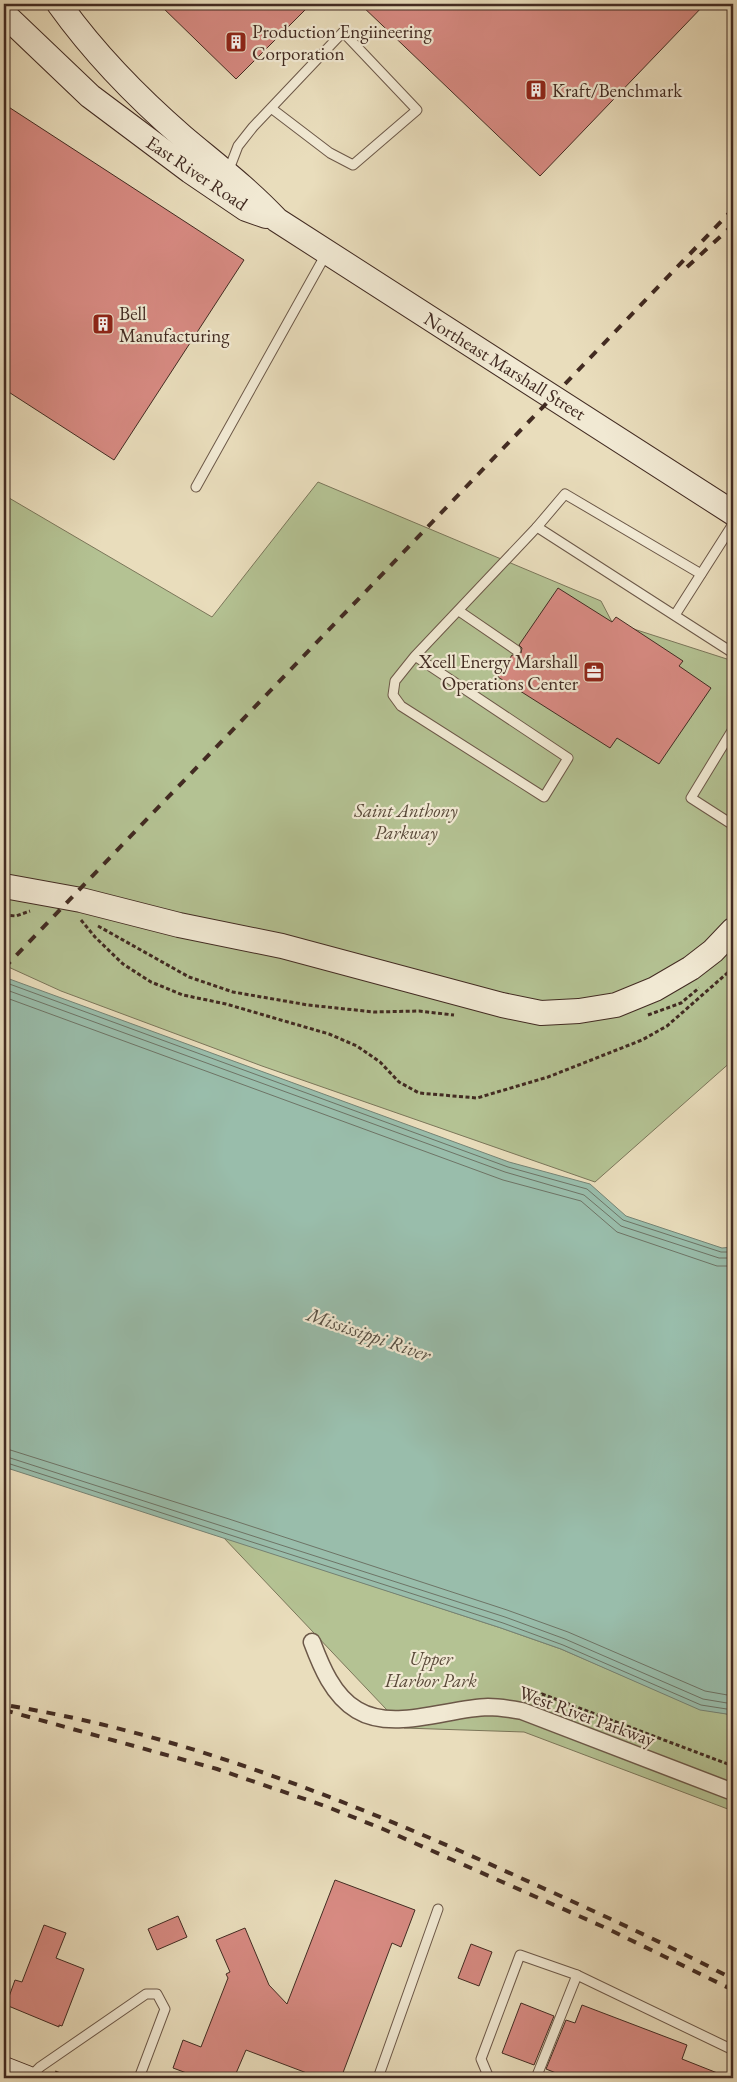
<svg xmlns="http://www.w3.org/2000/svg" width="737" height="2082" font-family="'EB Garamond',serif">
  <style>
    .green { fill: #b4c293; stroke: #7b765a }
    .water { fill: #99bdab; stroke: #768374 }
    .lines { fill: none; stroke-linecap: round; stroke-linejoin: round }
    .shore { stroke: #6e7466; stroke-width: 1 }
    .building { fill: #d78a82; stroke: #422b22 }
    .lane-casing { stroke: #6c5848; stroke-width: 11 }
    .street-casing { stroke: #6c5848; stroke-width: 19 }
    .secondary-casing { stroke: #422b22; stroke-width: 26 }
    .path { stroke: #422b22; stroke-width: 3; stroke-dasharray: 4 2.5; stroke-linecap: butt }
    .lane { stroke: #f1e9d3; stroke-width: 9 }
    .street { stroke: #f1e9d3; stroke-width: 16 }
    .secondary { stroke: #f1e9d3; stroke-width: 24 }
    .rail { stroke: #422b22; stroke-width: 4; stroke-dasharray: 9 9; stroke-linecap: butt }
    .labels { text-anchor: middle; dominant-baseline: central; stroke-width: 4.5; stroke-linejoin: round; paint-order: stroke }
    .poi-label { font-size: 19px; fill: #422b22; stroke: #f1e9d3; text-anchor: start }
    .street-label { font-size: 19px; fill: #422b22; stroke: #f1e9d3 }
    .park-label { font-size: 19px; font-style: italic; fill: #594939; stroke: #f1e9d3 }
    .water-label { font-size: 20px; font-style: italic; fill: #585044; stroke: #f1e9d3 }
  </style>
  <rect width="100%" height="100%" fill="#e9ddbc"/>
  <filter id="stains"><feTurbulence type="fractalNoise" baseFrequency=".004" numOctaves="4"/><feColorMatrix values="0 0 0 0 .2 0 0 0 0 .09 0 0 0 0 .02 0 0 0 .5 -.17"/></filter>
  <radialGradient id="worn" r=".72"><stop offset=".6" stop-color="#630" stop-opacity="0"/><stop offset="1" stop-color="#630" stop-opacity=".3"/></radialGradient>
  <g class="green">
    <path d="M 318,482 L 601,601 L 612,622 L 733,661 L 733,1060 L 595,1182 L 262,1066 L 61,991 L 4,965 L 4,495 L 212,617 Z"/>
    <path d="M 223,1537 L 501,1628 L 561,1649 L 700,1709 L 733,1715 L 733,1811 L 524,1732 L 404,1728 Z"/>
  </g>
  <path class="water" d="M 4,977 L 509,1162 L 590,1184 L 626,1216 L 722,1248 L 733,1247 L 733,1715 L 700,1710 L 561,1649 L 501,1628 L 4,1467 Z"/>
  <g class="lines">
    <g class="shore">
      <path d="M 4,982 L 508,1167 L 587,1189 L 623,1220 L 721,1252 L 733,1252"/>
      <path d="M 4,989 L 505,1172 L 584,1195 L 621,1226 L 719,1258 L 733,1258"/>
      <path d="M 4,997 L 503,1180 L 581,1201 L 617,1232 L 717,1266 L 733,1266"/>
      <path d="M 4,1448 L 229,1519 L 507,1610 L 568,1632 L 705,1691 L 733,1696"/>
      <path d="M 4,1456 L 505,1617 L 565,1639 L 703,1699 L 733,1704"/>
      <path d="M 4,1462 L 503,1623 L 563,1645 L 701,1705 L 733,1710"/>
    </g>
  </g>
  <g class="building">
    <path d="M 159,4 L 311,4 L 236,79 Z"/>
    <path d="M 360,4 L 705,4 L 540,176 Z"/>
    <path d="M 4,104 L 244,260 L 114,460 L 4,389 Z"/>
    <path d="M 558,588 L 612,622 L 616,617 L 683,661 L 679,666 L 711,688 L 659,764 L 617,738 L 610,748 L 498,677 L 512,655 L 518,656 L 521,653 L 522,648 L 519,645 Z"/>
    <path d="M 335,1880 L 415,1910 L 401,1947 L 392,1943 L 341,2078 L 320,2078 L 246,2050 L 234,2078 L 200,2078 L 173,2068 L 183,2040 L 201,2047 L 228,1978 L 226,1974 L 230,1972 L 216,1940 L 245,1928 L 269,1985 L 287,2004 Z"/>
    <path d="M 178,1916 L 187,1937 L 157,1950 L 148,1929 Z"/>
    <path d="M 44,1925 L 66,1933 L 56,1958 L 84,1969 L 62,2026 L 59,2025 L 59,2027 L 6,2005 L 15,1980 L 22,1982 Z"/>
    <path d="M 471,1944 L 492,1952 L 479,1986 L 458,1978 Z"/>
    <path d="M 521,2003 L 554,2016 L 534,2065 L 502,2053 Z"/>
    <path d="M 582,2005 L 687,2045 L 682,2059 L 730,2078 L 554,2078 L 556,2073 L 546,2069 L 566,2020 L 575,2023 Z"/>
  </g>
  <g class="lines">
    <g class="lane-casing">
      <g id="lane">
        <path d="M 228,172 L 238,146 L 253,127 L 343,32 L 417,110 L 353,165 L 330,153 L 271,108"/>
        <path d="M 196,487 L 326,254"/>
        <path d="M 537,527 L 565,494 L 701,574"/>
        <path d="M 459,611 L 516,650"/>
        <path d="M 675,615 L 733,524"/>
        <path d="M 415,656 L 568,758 L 544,797 L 401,706 L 393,695 L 395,681 L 415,656 L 537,527 L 733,653"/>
        <path d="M 733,729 L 691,798 L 733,825"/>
        <path d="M 29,2078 L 40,2067 L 146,1994 L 157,1994 L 165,2009 L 139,2078"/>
        <path d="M 378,2078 L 438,1909"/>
        <path d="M 489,2078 L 481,2059 L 520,1955 L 577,1975"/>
        <path d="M 536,2078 L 577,1975 L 733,2050"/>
      </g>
    </g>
    <g class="street-casing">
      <path id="street" d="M 312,1642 C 321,1666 333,1696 357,1710 C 393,1732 448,1708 488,1707 C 500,1707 511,1709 522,1711 L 733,1792"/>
    </g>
    <g class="secondary-casing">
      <g id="secondary">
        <path d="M 59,4 C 94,53 138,98 183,137 C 215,164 248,189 277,220 L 733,513"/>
        <path d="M 4,14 L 90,96 L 190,171 L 246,209 L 266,216"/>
        <path d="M 4,886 L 81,900 L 179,925 L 282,946 L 502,1005 L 541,1013 L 579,1011 L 616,1005 L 655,989 L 691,968 L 713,951 L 733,930"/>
        <path d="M 4,2069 L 27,2078"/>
      </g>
    </g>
    <g class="path">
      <path d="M 4,915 L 16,916 L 30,911"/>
      <path d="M 81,920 L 95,937 L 123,964 L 151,982 L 183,995 L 226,1004 L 329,1034 L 357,1046 L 380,1062 L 399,1082 L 419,1093 L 477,1098 L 548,1077 L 642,1040 L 667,1026 L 733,968"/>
      <path d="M 98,926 L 189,977 L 233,992 L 308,1005 L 374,1012 L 419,1011 L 454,1015"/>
      <path d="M 648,1015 L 681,1003 L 699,988"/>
      <path d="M 539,1700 L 542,1694 L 733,1766"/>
      <path d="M 55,2072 L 70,2078"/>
    </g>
    <use href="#lane" class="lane"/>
    <use href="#street" class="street"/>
    <use href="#secondary" class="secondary"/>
    <g class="rail">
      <path d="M 687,267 L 733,225"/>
      <path d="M 4,968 L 733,209"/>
      <path d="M 11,1706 C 175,1733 331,1794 483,1861 C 567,1899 651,1936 733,1979"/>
      <path d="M 4,1710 L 217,1769 L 325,1806 L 383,1829 L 606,1928 L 733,1990"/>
    </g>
  </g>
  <defs>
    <g id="building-square" transform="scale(1.125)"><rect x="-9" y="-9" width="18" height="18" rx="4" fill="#8f2418" stroke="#f1e9d3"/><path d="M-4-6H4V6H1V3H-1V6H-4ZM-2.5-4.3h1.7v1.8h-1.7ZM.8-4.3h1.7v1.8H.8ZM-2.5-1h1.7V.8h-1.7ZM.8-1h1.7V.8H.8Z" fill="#fff"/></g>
    <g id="office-square" transform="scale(1.125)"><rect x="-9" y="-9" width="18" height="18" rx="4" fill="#8f2418" stroke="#f1e9d3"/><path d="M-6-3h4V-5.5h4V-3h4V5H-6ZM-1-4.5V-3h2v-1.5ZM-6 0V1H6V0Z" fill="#fff"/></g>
  </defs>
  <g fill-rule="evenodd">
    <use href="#building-square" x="236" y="42"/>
    <use href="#building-square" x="536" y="90"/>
    <use href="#building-square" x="103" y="324"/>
    <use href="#office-square" x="594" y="672"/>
  </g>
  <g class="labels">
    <g class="poi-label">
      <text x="252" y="31">Production Engiineering<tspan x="252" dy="22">Corporation</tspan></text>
      <text x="552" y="90">Kraft/Benchmark</text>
      <text x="119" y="313">Bell<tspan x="119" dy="22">Manufacturing</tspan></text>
      <text x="578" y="661" text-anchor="end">Xcell Energy Marshall<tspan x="578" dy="22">Operations Center</tspan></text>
    </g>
    <g class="street-label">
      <text transform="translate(197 173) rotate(34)">East River Road</text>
      <text transform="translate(505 366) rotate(32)">Northeast Marshall Street</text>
      <text transform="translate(587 1716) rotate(20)">West River Parkway</text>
    </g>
    <g class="park-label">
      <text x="406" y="810">Saint Anthony<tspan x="406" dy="22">Parkway</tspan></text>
      <text x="431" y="1658">Upper<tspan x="431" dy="22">Harbor Park</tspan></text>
    </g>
    <g class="water-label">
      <text transform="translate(369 1334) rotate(19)">Mississippi River</text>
    </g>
  </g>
  <rect width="737" height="2082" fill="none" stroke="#e9ddbc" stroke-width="20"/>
  <rect x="5" y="5" width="727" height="2072" fill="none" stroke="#422b22" stroke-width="2.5"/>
  <rect x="10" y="10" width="717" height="2062" fill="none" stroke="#422b22"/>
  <rect width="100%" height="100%" filter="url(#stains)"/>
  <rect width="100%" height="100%" fill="url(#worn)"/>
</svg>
